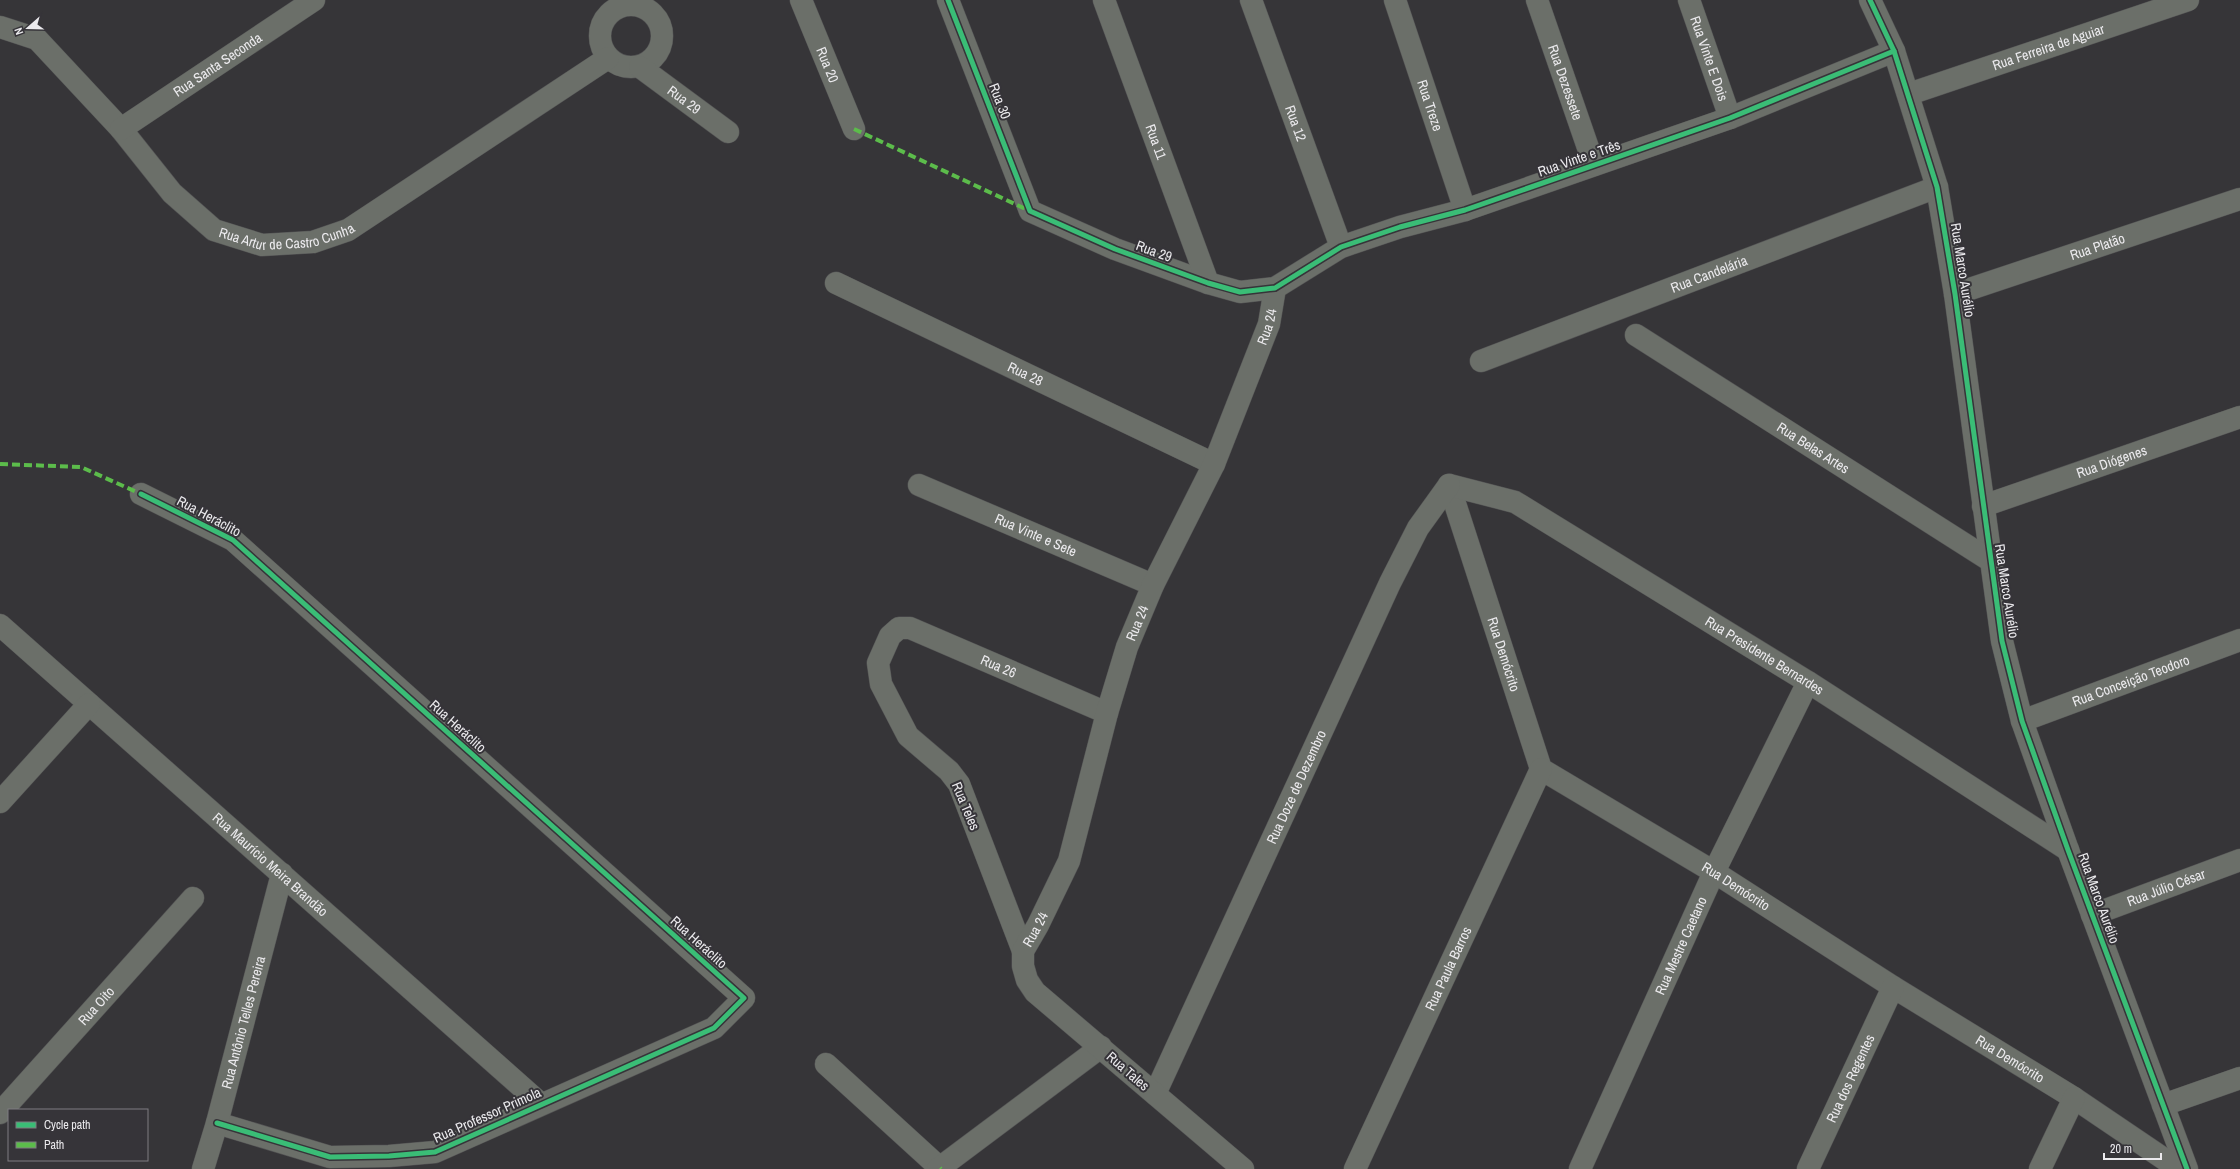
<svg xmlns="http://www.w3.org/2000/svg" width="2240" height="1169" font-family="'Archivo Narrow',sans-serif">
  <style>
    .lines { fill: none; stroke-linecap: round; stroke-linejoin: round }
    .street-casing { stroke: #535354; stroke-width: 23 }
    .street { stroke: #6b6f69; stroke-width: 22 }
    .quiet { stroke: #5cbc4b; stroke-width: 4; stroke-dasharray: 8 4; stroke-linecap: butt }
    .cycleway-casing { stroke: #363439; stroke-width: 8 }
    .cycleway { stroke: #3abd76; stroke-width: 5 }
    .labels { text-anchor: middle; dominant-baseline: central; stroke-width: 4; stroke-linejoin: round; paint-order: stroke }
    .street-label { font-size: 14px; fill: #ebeaed; stroke: #363439 }
  </style>
  <rect width="100%" height="100%" fill="#363538"/>
  <g class="lines">
    <g class="street-casing">
      <g id="street">
        <path id="s1" d="M 801,0 L 854,129"/>
        <path d="M 948,0 L 1030,211 L 1115,249 L 1208,283 L 1240,292 L 1275,288 L 1341,247 L 1400,227 L 1465,210 L 1730,118 L 1894,51"/>
        <path id="s2" d="M 1104,0 L 1208,283"/>
        <path id="s3" d="M 1251,0 L 1341,247"/>
        <path id="s4" d="M 1395,0 L 1465,210"/>
        <path id="s5" d="M 1537,0 L 1594,165"/>
        <path id="s6" d="M 1689,0 L 1730,118"/>
        <path d="M 1870,0 L 1894,51 L 1937,187 L 1955,294 L 2002,641 L 2022,721 L 2068,850 L 2187,1169"/>
        <circle cx="631" cy="36" r="31"/>
        <path id="s7" d="M 0,27 L 37,39 L 121,129 L 172,193 L 214,230 L 262,245 L 313,242 L 348,230 L 608,58"/>
        <path id="s8" d="M 640,67 L 728,132"/>
        <path id="s9" d="M 1909,94 L 2188,0"/>
        <path id="s10" d="M 121,129 L 314,0"/>
        <path id="s11" d="M 836,283 L 1214,464"/>
        <path id="s12" d="M 1955,294 L 2240,199"/>
        <path id="s13" d="M 1636,335 L 1991,561"/>
        <path id="s14" d="M 1481,361 L 1937,187"/>
        <path id="s15" d="M 919,485 L 1153,585"/>
        <path id="s16" d="M 1449,485 L 1541,769 L 1714,872 L 1893,987 L 2074,1098 L 2179,1169"/>
        <path id="s17" d="M 1449,485 L 1515,502 L 1808,682 L 2068,850"/>
        <path d="M 141,494 L 233,540 L 744,998 L 714,1028 L 435,1152 L 389,1156 L 330,1157 L 217,1123"/>
        <path id="s18" d="M 1983,506 L 2240,417"/>
        <path id="s19" d="M 0,625 L 541,1104"/>
        <path id="s20" d="M 2022,721 L 2240,640"/>
        <path d="M 0,802 L 89,704"/>
        <path id="s21" d="M 2092,915 L 2240,860"/>
        <path id="s22" d="M 1023,951 L 959,784 L 949,771 L 908,736 L 881,684 L 878,663 L 890,636 L 899,628 L 910,628 L 1107,713"/>
        <path d="M 826,1064 L 940,1168"/>
        <path id="s23" d="M 1155,1094 L 1390,583 L 1418,528 L 1449,485"/>
        <path d="M 2163,1105 L 2240,1078"/>
        <path id="s24" d="M 0,1113 L 193,898"/>
        <path id="s25" d="M 203,1169 L 217,1123 L 282,874"/>
        <path d="M 938,1169 L 1101,1047"/>
        <path id="s26" d="M 1243,1169 L 1035,992 L 1027,980 L 1023,966 L 1023,951 L 1038,925 L 1069,861 L 1107,713 L 1127,647 L 1153,585 L 1214,464 L 1269,324 L 1275,288"/>
        <path id="s27" d="M 1355,1169 L 1541,769"/>
        <path id="s28" d="M 1580,1169 L 1714,872 L 1808,682"/>
        <path id="s29" d="M 1808,1169 L 1893,987"/>
        <path d="M 2040,1169 L 2074,1098"/>
      </g>
    </g>
    <use href="#street" class="street"/>
    <g class="quiet">
      <path d="M 854,129 L 1030,211"/>
      <path d="M 0,464 L 81,467 L 141,494"/>
      <path d="M 940,1168 L 941,1169"/>
    </g>
    <g class="cycleway-casing">
      <g id="cycleway">
        <path d="M 948,0 L 1030,211 L 1115,249 L 1208,283 L 1240,292 L 1275,288 L 1341,247 L 1400,227 L 1465,210 L 1730,118 L 1894,51"/>
        <path d="M 1870,0 L 1894,51 L 1937,187 L 1955,294 L 2002,641 L 2022,721 L 2068,850 L 2187,1169"/>
        <path d="M 141,494 L 233,540 L 744,998 L 714,1028 L 435,1152 L 389,1156 L 330,1157 L 217,1123"/>
      </g>
    </g>
    <use href="#cycleway" class="cycleway"/>
  </g>
  <g class="labels">
    <g class="street-label">
      <text stroke="none"><textPath href="#s9" startOffset="147">Rua Ferreira de Aguiar</textPath></text>
      <text stroke="none"><textPath href="#s6" startOffset="62">Rua Vinte E Dois</textPath></text>
      <text stroke="none"><textPath href="#s10" startOffset="116">Rua Santa Seconda</textPath></text>
      <text stroke="none"><textPath href="#s1" startOffset="70">Rua 20</textPath></text>
      <text stroke="none"><textPath href="#s5" startOffset="87">Rua Dezessete</textPath></text>
      <text stroke="none"><textPath href="#s8" startOffset="55">Rua 29</textPath></text>
      <text transform="translate(1000 101) rotate(69)">Rua 30</text>
      <text stroke="none"><textPath href="#s4" startOffset="111">Rua Treze</textPath></text>
      <text stroke="none"><textPath href="#s3" startOffset="131">Rua 12</textPath></text>
      <text stroke="none"><textPath href="#s2" startOffset="151">Rua 11</textPath></text>
      <text transform="translate(1579 158) rotate(-19)">Rua Vinte e Três</text>
      <text stroke="none"><textPath href="#s7" startOffset="375">Rua Artur de Castro Cunha</textPath></text>
      <text stroke="none"><textPath href="#s12" startOffset="150">Rua Platão</textPath></text>
      <text transform="translate(1154 251) rotate(20)">Rua 29</text>
      <text transform="translate(1963 270) rotate(81)">Rua Marco Aurélio</text>
      <text stroke="none"><textPath href="#s14" startOffset="244">Rua Candelária</textPath></text>
      <text stroke="none"><textPath href="#s26" startOffset="990">Rua 24</textPath></text>
      <text stroke="none"><textPath href="#s11" startOffset="210">Rua 28</textPath></text>
      <text stroke="none"><textPath href="#s13" startOffset="210">Rua Belas Artes</textPath></text>
      <text stroke="none"><textPath href="#s18" startOffset="136">Rua Diógenes</textPath></text>
      <text transform="translate(209 516) rotate(28)">Rua Heráclito</text>
      <text stroke="none"><textPath href="#s15" startOffset="127">Rua Vinte e Sete</textPath></text>
      <text transform="translate(2007 591) rotate(81)">Rua Marco Aurélio</text>
      <text stroke="none"><textPath href="#s26" startOffset="666">Rua 24</textPath></text>
      <text stroke="none"><textPath href="#s16" startOffset="178">Rua Demócrito</textPath></text>
      <text stroke="none"><textPath href="#s17" startOffset="361">Rua Presidente Bernardes</textPath></text>
      <text stroke="none"><textPath href="#s22" startOffset="478">Rua 26</textPath></text>
      <text stroke="none"><textPath href="#s20" startOffset="116">Rua Conceição Teodoro</textPath></text>
      <text transform="translate(458 726) rotate(42)">Rua Heráclito</text>
      <text stroke="none"><textPath href="#s23" startOffset="338">Rua Doze de Dezembro</textPath></text>
      <text transform="translate(966 806) rotate(67)">Rua Teles</text>
      <text stroke="none"><textPath href="#s19" startOffset="361">Rua Maurício Meira Brandão</textPath></text>
      <text stroke="none"><textPath href="#s16" startOffset="526">Rua Demócrito</textPath></text>
      <text stroke="none"><textPath href="#s21" startOffset="79">Rua Júlio César</textPath></text>
      <text transform="translate(2099 898) rotate(70)">Rua Marco Aurélio</text>
      <text stroke="none"><textPath href="#s26" startOffset="342">Rua 24</textPath></text>
      <text transform="translate(699 942) rotate(42)">Rua Heráclito</text>
      <text stroke="none"><textPath href="#s28" startOffset="245">Rua Mestre Caetano</textPath></text>
      <text stroke="none"><textPath href="#s27" startOffset="221">Rua Paula Barros</textPath></text>
      <text stroke="none"><textPath href="#s24" startOffset="144">Rua Oito</textPath></text>
      <text stroke="none"><textPath href="#s25" startOffset="152">Rua Antônio Telles Pereira</textPath></text>
      <text stroke="none"><textPath href="#s16" startOffset="850">Rua Demócrito</textPath></text>
      <text transform="translate(1128 1071) rotate(41)">Rua Tales</text>
      <text stroke="none"><textPath href="#s29" startOffset="100">Rua dos Regentes</textPath></text>
      <text transform="translate(487 1115) rotate(-24)">Rua Professor Primola</text>
    </g>
  </g>
  <rect x="8" y="1109" width="140" height="52" fill="#363439" stroke="#7e7d81"/>
  <rect x="16" y="1122" width="20" height="6" fill="#3abd76" stroke="#7e7d81"/>
  <text x="44" y="1129" font-size="12" fill="#ebeaed">Cycle path</text>
  <rect x="16" y="1142" width="20" height="6" fill="#5cbc4b" stroke="#7e7d81"/>
  <text x="44" y="1149" font-size="12" fill="#ebeaed">Path</text>
  <g transform="translate(28 28) rotate(250)" stroke="#363439" stroke-width="3" paint-order="stroke">
  <path d="M0-3L7 15L0 10L-7 15Z" fill="#ebeaed"/>
  <text y="-6" font-size="11" font-weight="bold" text-anchor="middle" fill="#ebeaed">N</text>
  </g>
  <path d="M2104 1153v6h57v-6" fill="none" stroke="#ebeaed" stroke-width="2"/>
  <text x="2110" y="1153" font-size="12" fill="#ebeaed" stroke="#363439" stroke-width="3" paint-order="stroke">20 m</text>
</svg>
